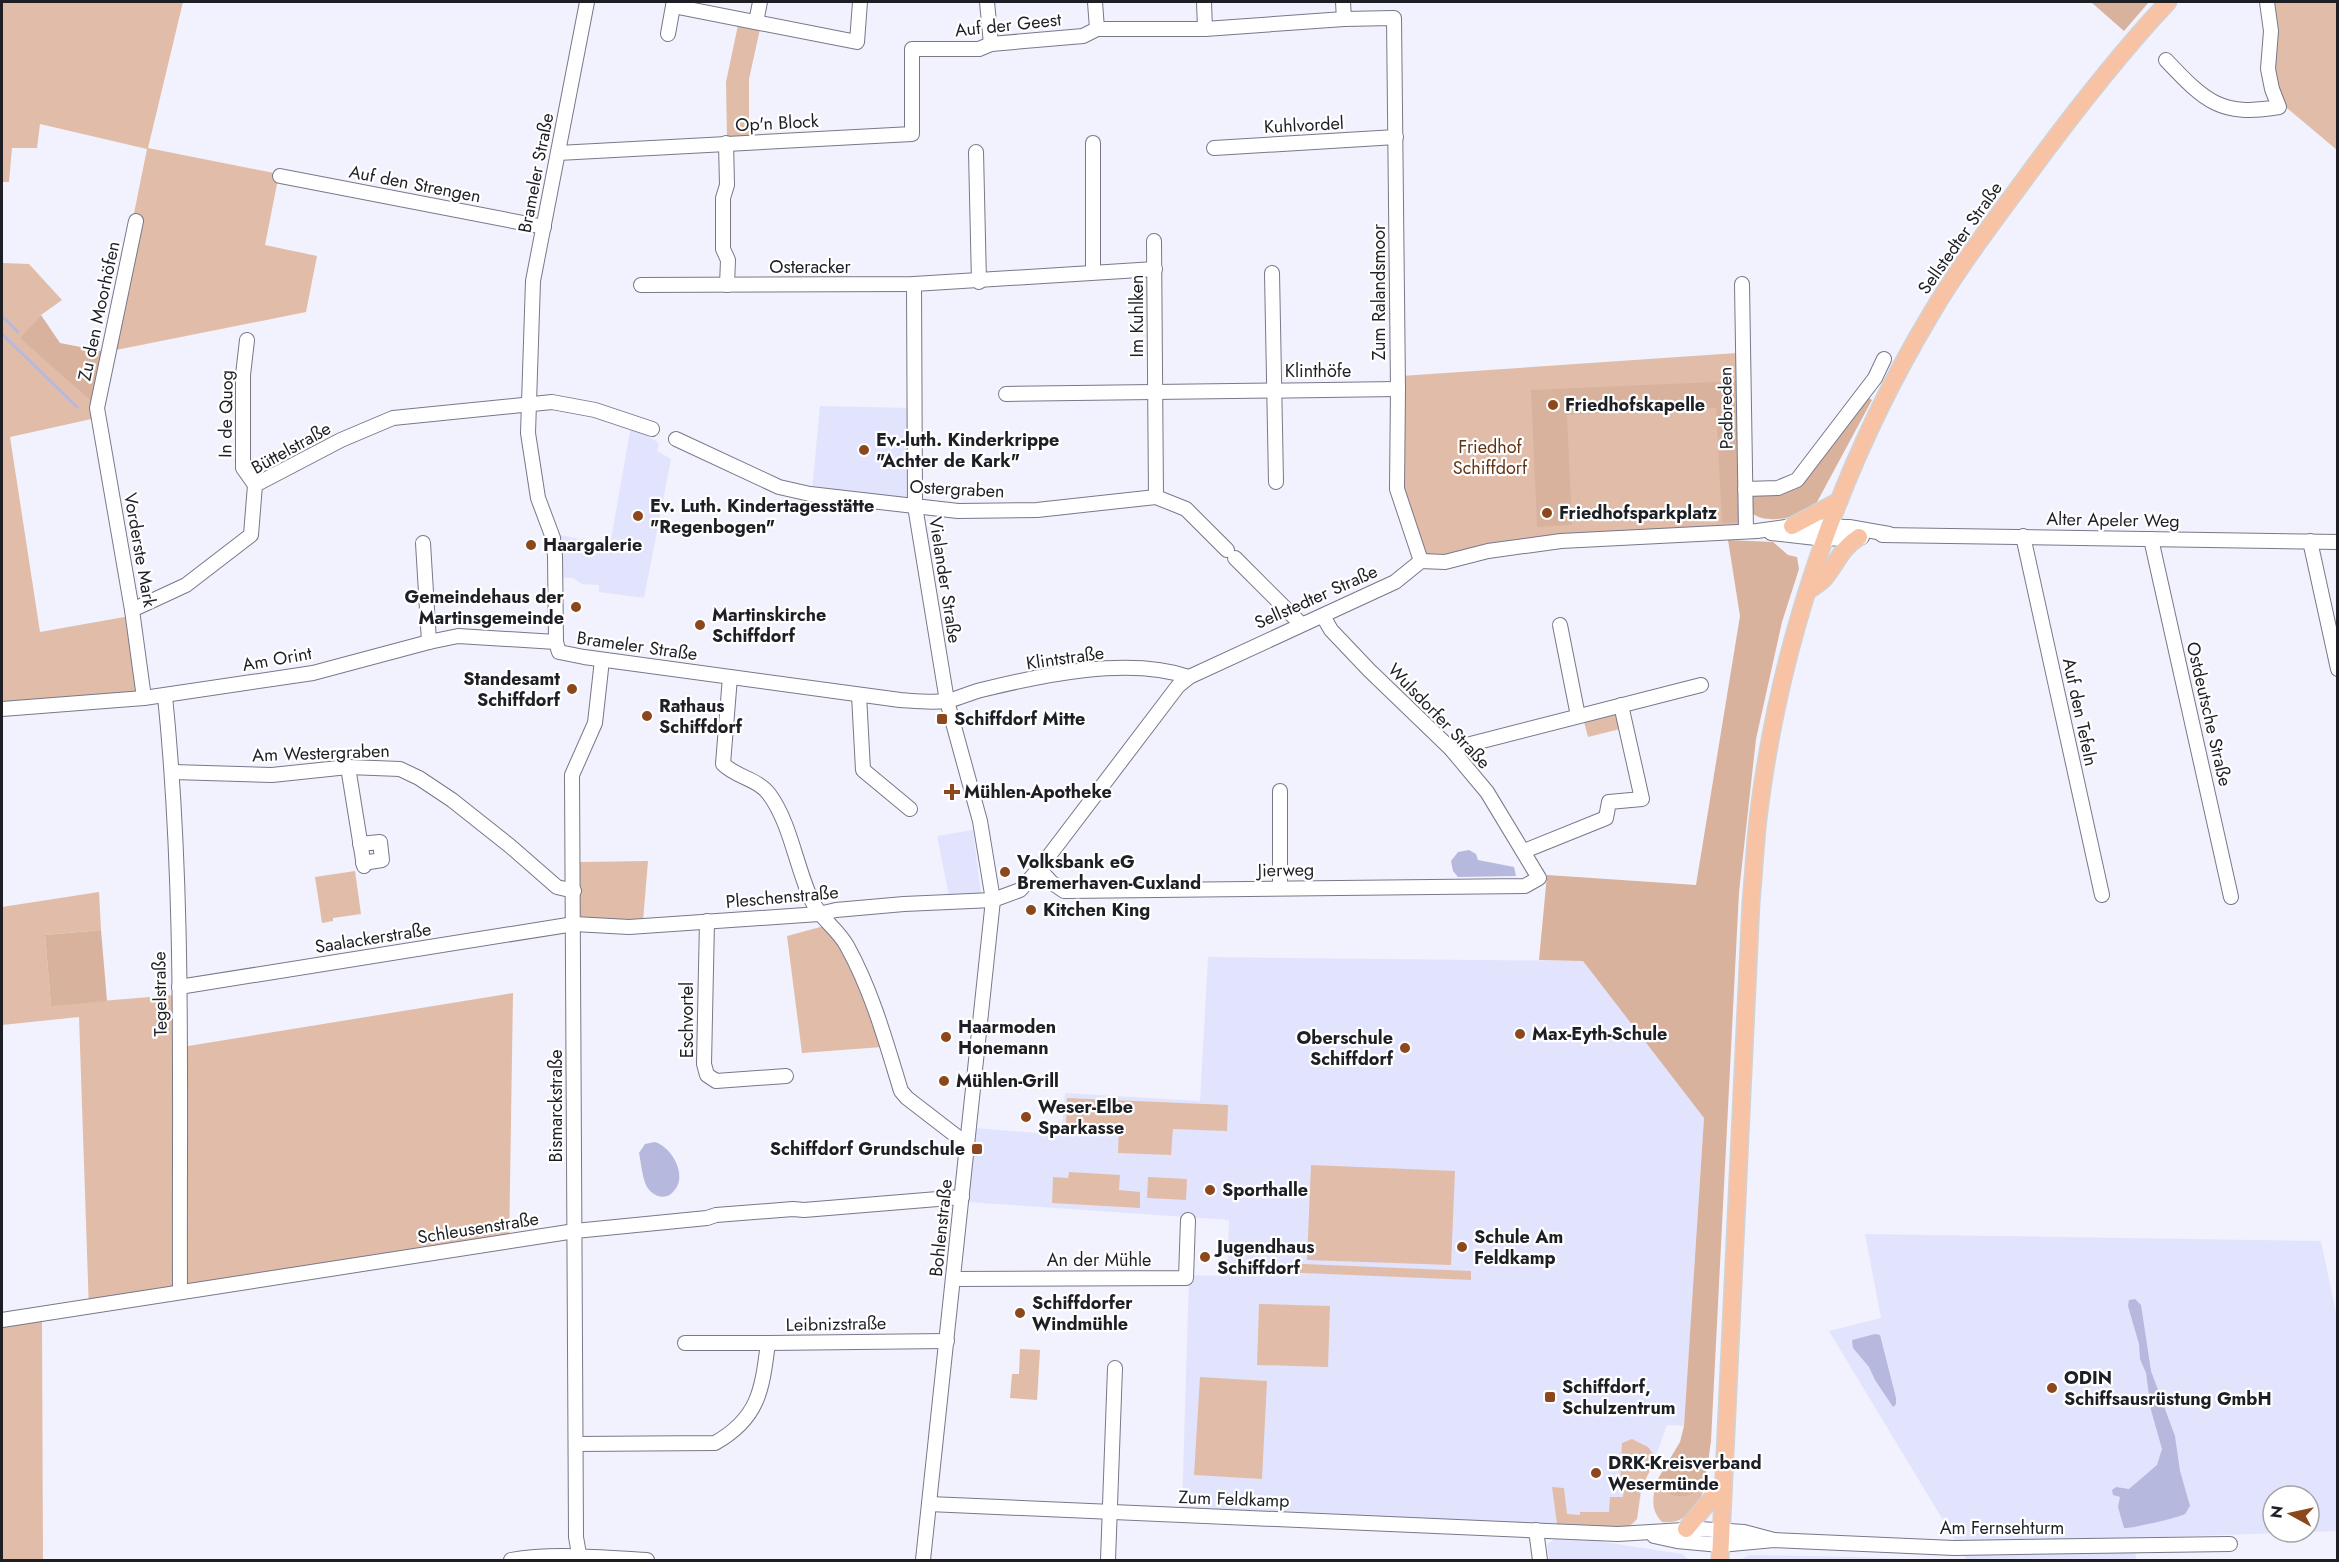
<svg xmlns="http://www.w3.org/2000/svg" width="2339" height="1562" font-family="Jost,sans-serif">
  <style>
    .built { fill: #e2e4fe; fill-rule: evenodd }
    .green { fill: #e1bda9 }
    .forest { fill: #d8b29d }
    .water { fill: #b7b8de }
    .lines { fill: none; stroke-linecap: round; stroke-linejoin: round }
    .stream { stroke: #b7b8de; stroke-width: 3 }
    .minor-casing { stroke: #787889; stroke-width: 16 }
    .major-casing { stroke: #d2d2d3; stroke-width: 19 }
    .minor { stroke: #fff; stroke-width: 14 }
    .major { stroke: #f8c3a4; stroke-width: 16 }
    .poi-dot { fill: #8c481c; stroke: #fff; stroke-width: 2 }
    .labels { text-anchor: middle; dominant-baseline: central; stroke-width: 4.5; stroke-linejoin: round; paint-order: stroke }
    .street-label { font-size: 18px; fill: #1e1f25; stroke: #fff }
    .poi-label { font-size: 18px; font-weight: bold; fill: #1e1f25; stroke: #fff; text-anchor: start }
    .park-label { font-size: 18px; fill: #643313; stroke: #fff }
  </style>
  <rect width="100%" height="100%" fill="#f1f2fd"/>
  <g class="built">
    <path d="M 820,406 L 913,408 L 912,501 L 812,491 Z"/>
    <path d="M 631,426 L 659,443 L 657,451 L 671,459 L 644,598 L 599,592 L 599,585 L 582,584 L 573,578 L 562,578 L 560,535 L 610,545 Z"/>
    <path d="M 973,830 L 981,894 L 949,896 L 937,836 Z"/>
    <path d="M 1208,957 L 1583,961 L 1704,1118 L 1684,1426 L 1667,1425 L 1653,1464 L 1643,1483 L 1637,1519 L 1634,1524 L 1627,1528 L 1182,1509 L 1189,1275 L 1227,1276 L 1229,1220 L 968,1202 L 975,1128 L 1061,1135 L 1065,1093 L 1200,1101 Z"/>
    <path d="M 1865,1234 L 2321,1241 L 2337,1317 L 2337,1531 L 2135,1538 L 2136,1560 L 1967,1560 L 1829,1331 L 1881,1318 ZM 2273,1496 L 2309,1496 L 2309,1532 L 2273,1532 Z"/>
    <path d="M 1559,1535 L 1682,1554 L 1689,1560 L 1549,1560 L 1547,1545 Z"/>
    <path d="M 1749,1555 L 1855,1557 L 1931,1560 L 1740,1560 Z"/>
  </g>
  <g class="green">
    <path d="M 2,2 L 183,2 L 148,148 L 279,174 L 265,245 L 317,256 L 306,312 L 106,352 L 147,149 L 40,124 L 37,148 L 12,148 L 9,182 L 2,182 Z"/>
    <path d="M 2270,2 L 2337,2 L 2337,150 L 2282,104 L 2273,66 Z"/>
    <path d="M 738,25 L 760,29 L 749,79 L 749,138 L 727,140 L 726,82 Z"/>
    <path d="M 2,263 L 29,264 L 62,300 L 41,315 L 21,338 L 95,405 L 96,418 L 10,437 L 40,632 L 130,616 L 143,700 L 2,712 Z"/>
    <path d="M 1737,353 L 1744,525 L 1441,556 L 1426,554 L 1404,500 L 1402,477 L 1401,376 Z"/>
    <path d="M 1616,711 L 1620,729 L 1588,737 L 1583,718 Z"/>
    <path d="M 648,861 L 643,921 L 580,921 L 579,862 Z"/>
    <path d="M 355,871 L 361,914 L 333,918 L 333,921 L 322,923 L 315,877 Z"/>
    <path d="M 99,892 L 101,930 L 45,935 L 51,1005 L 175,995 L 176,1048 L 513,993 L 509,1248 L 89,1311 L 79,1017 L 2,1025 L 2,907 Z"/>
    <path d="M 824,926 C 855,962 868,1002 882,1047 L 802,1053 L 787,936 Z"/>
    <path d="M 1067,1098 L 1228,1105 L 1227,1131 L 1173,1129 L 1171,1155 L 1118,1153 L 1119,1127 L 1066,1125 Z"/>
    <path d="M 1311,1165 L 1455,1171 L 1451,1265 L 1307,1260 Z"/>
    <path d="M 1069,1172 L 1120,1175 L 1119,1190 L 1140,1192 L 1140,1208 L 1052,1203 L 1053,1177 L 1068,1178 Z"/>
    <path d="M 1148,1177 L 1187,1179 L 1186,1200 L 1147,1198 Z"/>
    <path d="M 1280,1263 L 1471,1271 L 1471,1280 L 1279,1272 Z"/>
    <path d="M 1259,1304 L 1330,1306 L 1328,1367 L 1257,1365 Z"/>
    <path d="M 42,1319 L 43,1560 L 2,1560 L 2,1325 Z"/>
    <path d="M 1020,1349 L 1040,1350 L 1037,1400 L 1010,1398 L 1012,1374 L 1019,1374 Z"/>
    <path d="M 1200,1377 L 1267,1381 L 1262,1479 L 1194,1475 Z"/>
    <path d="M 1632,1439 L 1648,1447 L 1656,1458 L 1641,1489 L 1637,1519 L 1627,1528 L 1561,1526 L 1557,1524 L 1552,1487 L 1564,1488 L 1567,1514 L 1580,1515 L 1580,1512 L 1609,1512 L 1610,1497 L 1623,1497 L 1624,1486 L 1620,1486 L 1622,1443 Z"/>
    <path d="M 1656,1482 L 1663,1492 L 1692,1493 L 1703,1482 L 1706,1483 C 1700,1505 1687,1525 1662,1522 C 1650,1509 1653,1498 1656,1482 Z"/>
  </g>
  <g class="forest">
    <path d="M 2091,2 L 2149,2 L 2124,31 Z"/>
    <path d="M 41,315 L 60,343 L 106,352 L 95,405 L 20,338 Z"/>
    <path d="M 1736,381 L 1743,522 L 1722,523 L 1716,408 L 1567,415 L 1572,525 L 1537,527 L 1531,390 Z"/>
    <path d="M 1867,397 L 1872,400 L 1817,502 C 1812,506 1807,512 1801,514 C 1787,519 1763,523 1752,513 L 1751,499 L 1755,495 L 1778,495 Z"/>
    <path d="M 1728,540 L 1773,542 L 1788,555 L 1797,557 L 1799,569 L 1782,622 L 1756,739 L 1739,892 L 1711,1441 C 1709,1453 1708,1473 1702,1483 C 1690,1503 1668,1499 1656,1482 L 1680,1442 L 1684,1426 L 1704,1118 L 1583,961 L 1539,960 L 1547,875 L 1696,885 L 1740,616 Z"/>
    <path d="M 101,930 L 107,1001 L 51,1006 L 45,935 Z"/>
  </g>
  <g class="water">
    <path d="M 1469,850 L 1476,854 L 1478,860 L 1514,867 L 1516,876 L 1458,877 L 1453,871 L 1451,861 L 1458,852 Z"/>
    <path d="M 655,1142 C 672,1147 689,1177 673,1192 C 664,1202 651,1195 646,1185 C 642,1175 641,1163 639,1153 L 645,1144 Z"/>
    <path d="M 2135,1299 L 2141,1305 L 2151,1371 L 2175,1436 L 2180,1471 L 2190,1506 C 2188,1508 2187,1512 2185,1514 C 2181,1517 2130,1529 2124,1528 L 2118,1507 L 2120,1497 L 2113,1495 L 2112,1490 L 2116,1487 L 2129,1489 L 2157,1465 L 2162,1449 L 2151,1410 L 2146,1373 L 2140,1359 L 2139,1344 L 2128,1306 L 2129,1300 Z"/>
    <path d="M 1875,1334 L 1880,1335 L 1896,1398 L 1896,1404 L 1893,1407 L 1875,1380 L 1869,1367 L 1853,1348 L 1852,1340 Z"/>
  </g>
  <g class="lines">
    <g class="stream">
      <path d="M 2,316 L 18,332"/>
      <path d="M 2,334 L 77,407"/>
    </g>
    <g class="minor-casing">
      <g id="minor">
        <path d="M 587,2 L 533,281 L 528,433 L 538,498 L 553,538 L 555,556 L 556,642 L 559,652 L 584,657 L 900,700 C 915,701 931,703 946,701 C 958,699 969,693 981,690 C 1042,675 1129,656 1189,677"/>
        <path d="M 674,2 L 673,6 L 857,42 L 860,2"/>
        <path d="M 987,2 L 991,44"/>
        <path d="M 1095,2 L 1097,29"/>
        <path d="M 1204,2 L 1205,29"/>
        <path d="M 1343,2 L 1344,19"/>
        <path d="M 756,22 L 760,2"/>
        <path d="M 668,34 L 673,6"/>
        <path d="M 2166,60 C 2205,101 2220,117 2279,107 L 2272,89 L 2268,69 L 2271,31 L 2267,2"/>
        <path d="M 726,143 L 727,185 L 723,198 L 723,249 L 728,260 L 727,285"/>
        <path d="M 1093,143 L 1093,272"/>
        <path d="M 1214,148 L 1396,137"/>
        <path d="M 976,152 L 979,282"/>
        <path d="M 558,153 L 912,134 L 912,49 L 979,49 L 991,44 L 1083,36 L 1097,29 L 1205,29 L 1344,19 L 1394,18 L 1398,389 L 1397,489 L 1421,561"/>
        <path d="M 280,176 L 544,227"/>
        <path d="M 136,221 L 97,408 L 132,610 L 144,698"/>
        <path d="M 1154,241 L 1156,497"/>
        <path d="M 1272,273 L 1276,482"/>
        <path d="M 914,284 L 915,506 L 947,701 L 980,821 L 993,900 L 923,1560"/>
        <path d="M 1742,284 L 1746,531"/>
        <path d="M 641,285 L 914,284 L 1155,269"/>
        <path d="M 247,340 L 243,375 L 243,468 L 255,485"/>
        <path d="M 1006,394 L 1398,389"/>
        <path d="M 676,439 L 779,487 L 810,494 L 958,511 L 1037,510 L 1156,497 L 1186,509 L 1227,550"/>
        <path d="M 255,485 L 341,440 L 393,418 L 552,402 L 595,410 L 652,429"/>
        <path d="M 1745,489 L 1778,488 L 1797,480 L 1875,378 L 1884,359"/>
        <path d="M 1771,533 L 1825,539 L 1862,537"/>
        <path d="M 1882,535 L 2338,542"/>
        <path d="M 2023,536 L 2102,895"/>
        <path d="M 2151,539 L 2231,897"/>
        <path d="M 2310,541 L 2338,669"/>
        <path d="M 423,543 L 429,642"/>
        <path d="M 1235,558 L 1301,624"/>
        <path d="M 132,610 L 186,585 L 251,535 L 255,485"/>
        <path d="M 1560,625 L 1578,716"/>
        <path d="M 730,677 L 723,764 C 736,777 758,779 769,794 C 790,822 796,866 811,899 C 820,919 837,928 847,946 C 872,991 886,1042 901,1091 L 907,1098 L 968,1145"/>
        <path d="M 859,695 L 863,770 L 910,809"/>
        <path d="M 165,696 C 185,893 179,1094 180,1292"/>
        <path d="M 2,709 L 144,698 L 313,673 L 429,642 L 458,636 L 556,642"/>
        <path d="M 1451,749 L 1701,685"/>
        <path d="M 348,767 L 364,866"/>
        <path d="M 173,772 L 272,775 L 348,767 L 400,769 L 419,778 L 452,800 L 510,846 L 557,887 L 574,891"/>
        <path d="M 1280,791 L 1280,888"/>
        <path d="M 360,844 L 380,842 L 382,860 L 363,863"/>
        <path d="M 1524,851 L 1606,818 L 1609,802 L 1642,799 L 1621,705"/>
        <path d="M 1039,869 L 1051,882 L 1064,891 L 1525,886 L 1539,878 L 1487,792 L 1451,749 L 1369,670 L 1331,630 L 1323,616"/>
        <path d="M 707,921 L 704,1064 L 707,1075 L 716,1081 L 786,1076"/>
        <path d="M 179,987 L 574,924 L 629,927 L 819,914 L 836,910 L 904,904 L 993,900 L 1020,890 L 1039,869 L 1178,686 L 1189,677 L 1395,582 L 1421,561 L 1445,562 L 1488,551 L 1561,541 L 1757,531 L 1792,526 L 1849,527 L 1889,534"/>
        <path d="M 953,1279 L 1186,1278 L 1188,1220"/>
        <path d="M 2,1320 L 575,1231 L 707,1218 L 716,1215 L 793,1209 L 804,1210 L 962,1197"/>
        <path d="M 685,1343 L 768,1343"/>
        <path d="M 576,1444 L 715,1443 C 759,1418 762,1390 768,1343 L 947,1341"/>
        <path d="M 929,1504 L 1618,1534 L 1700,1529 L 1744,1532 L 1774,1540"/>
        <path d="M 1536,1530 L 1540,1560"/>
        <path d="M 1654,1536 L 1677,1541 L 1720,1545 L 1774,1540 L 1954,1548 L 2230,1544"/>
        <path d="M 511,1560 C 555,1552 602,1558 647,1560"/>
        <path d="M 580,1560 L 576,1537 L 572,775 L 595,723 L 602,660"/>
        <path d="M 1108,1560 L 1115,1368"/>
      </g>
    </g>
    <g class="major-casing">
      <g id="major">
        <path d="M 1792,526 L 1839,501"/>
        <path d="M 1808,591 C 1814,586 1823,582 1827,575 C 1838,560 1843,547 1859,537"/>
        <path d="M 1686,1529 L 1723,1485"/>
        <path d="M 1720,1560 L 1751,902 C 1754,872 1755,841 1759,811 C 1781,637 1841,464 1931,314 C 1960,265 1994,221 2027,176 C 2071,116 2117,56 2168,2"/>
      </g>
    </g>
    <use href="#minor" class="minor"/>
    <use href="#major" class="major"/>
  </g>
  <g class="poi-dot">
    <circle cx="1553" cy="405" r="6"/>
    <circle cx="864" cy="450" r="6"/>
    <circle cx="1547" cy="513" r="6"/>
    <circle cx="638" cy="516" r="6"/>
    <circle cx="531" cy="545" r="6"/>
    <circle cx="576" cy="607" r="6"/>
    <circle cx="700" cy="625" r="6"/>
    <circle cx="572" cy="689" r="6"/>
    <circle cx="647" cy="716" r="6"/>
    <rect x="936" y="713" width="12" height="12" rx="3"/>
    <path d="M949 783h6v6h6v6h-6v6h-6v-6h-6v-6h6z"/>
    <circle cx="1005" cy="872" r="6"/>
    <circle cx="1031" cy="910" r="6"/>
    <circle cx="1520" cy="1034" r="6"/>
    <circle cx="946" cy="1037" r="6"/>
    <circle cx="1405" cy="1048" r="6"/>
    <circle cx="944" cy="1081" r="6"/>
    <circle cx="1026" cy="1117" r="6"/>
    <rect x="971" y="1143" width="12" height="12" rx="3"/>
    <circle cx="1210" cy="1190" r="6"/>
    <circle cx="1462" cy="1247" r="6"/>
    <circle cx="1205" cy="1257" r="6"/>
    <circle cx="1020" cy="1313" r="6"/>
    <circle cx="2052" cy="1388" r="6"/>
    <rect x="1544" y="1391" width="12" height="12" rx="3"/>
    <circle cx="1596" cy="1473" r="6"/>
  </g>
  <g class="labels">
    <g class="street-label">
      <text transform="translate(1008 25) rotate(-6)">Auf der Geest</text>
      <text transform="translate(777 123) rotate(-3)">Op'n Block</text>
      <text transform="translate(1304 125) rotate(-3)">Kuhlvordel</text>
      <text transform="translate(536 173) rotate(-79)">Brameler Straße</text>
      <text transform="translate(415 184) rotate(11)">Auf den Strengen</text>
      <text transform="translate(1960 238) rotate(-55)">Sellstedter Straße</text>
      <text x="810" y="267">Osteracker</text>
      <text transform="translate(1379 292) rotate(-90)">Zum Ralandsmoor</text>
      <text transform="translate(99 311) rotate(-78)">Zu den Moorhöfen</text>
      <text transform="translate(1137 316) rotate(-90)">Im Kuhlken</text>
      <text x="1318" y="371">Klinthöfe</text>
      <text transform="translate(1726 408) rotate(-91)">Padbreden</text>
      <text transform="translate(226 414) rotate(-89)">In de Quog</text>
      <text transform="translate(291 448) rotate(-29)">Büttelstraße</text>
      <text transform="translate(957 489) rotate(3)">Ostergraben</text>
      <text transform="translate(2113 520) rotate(1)">Alter Apeler Weg</text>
      <text transform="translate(140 550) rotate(80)">Vorderste Mark</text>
      <text transform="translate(945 580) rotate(81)">Vielander Straße</text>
      <text transform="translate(1316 597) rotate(-24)">Sellstedter Straße</text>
      <text transform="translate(637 646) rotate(8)">Brameler Straße</text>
      <text transform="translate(1065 658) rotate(-8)">Klintstraße</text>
      <text transform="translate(277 659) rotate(-10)">Am Orint</text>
      <text transform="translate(2080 712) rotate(78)">Auf den Tefeln</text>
      <text transform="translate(2209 714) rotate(77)">Ostdeutsche Straße</text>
      <text transform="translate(1439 716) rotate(46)">Wulsdorfer Straße</text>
      <text transform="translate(321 753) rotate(-2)">Am Westergraben</text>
      <text transform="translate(1286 870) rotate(-1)">Jierweg</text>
      <text transform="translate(782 897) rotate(-5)">Pleschenstraße</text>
      <text transform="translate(373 938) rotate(-9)">Saalackerstraße</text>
      <text transform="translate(160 994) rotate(-91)">Tegelstraße</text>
      <text transform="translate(687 1020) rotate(-90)">Eschvortel</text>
      <text transform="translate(556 1106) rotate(-90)">Bismarckstraße</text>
      <text transform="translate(478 1228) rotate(-9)">Schleusenstraße</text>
      <text transform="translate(941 1228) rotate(-84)">Bohlenstraße</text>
      <text x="1099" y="1260">An der Mühle</text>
      <text transform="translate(836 1324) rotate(-1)">Leibnizstraße</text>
      <text transform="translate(1234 1499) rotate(2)">Zum Feldkamp</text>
      <text x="2002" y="1528">Am Fernsehturm</text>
    </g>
    <g class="poi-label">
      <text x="1565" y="405">Friedhofskapelle</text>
      <text x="876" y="440">Ev.-luth. Kinderkrippe<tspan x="876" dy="21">"Achter de Kark"</tspan></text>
      <text x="650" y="506">Ev. Luth. Kindertagesstätte<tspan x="650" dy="21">"Regenbogen"</tspan></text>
      <text x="1559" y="513">Friedhofsparkplatz</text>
      <text x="543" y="545">Haargalerie</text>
      <text x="564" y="597" text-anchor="end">Gemeindehaus der<tspan x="564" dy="21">Martinsgemeinde</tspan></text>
      <text x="712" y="615">Martinskirche<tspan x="712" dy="21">Schiffdorf</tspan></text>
      <text x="560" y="679" text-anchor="end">Standesamt<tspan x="560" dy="21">Schiffdorf</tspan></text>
      <text x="659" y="706">Rathaus<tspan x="659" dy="21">Schiffdorf</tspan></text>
      <text x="954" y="719">Schiffdorf Mitte</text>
      <text x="964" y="792">Mühlen-Apotheke</text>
      <text x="1017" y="862">Volksbank eG<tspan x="1017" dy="21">Bremerhaven-Cuxland</tspan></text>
      <text x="1043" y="910">Kitchen King</text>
      <text x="958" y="1027">Haarmoden<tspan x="958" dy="21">Honemann</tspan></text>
      <text x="1532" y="1034">Max-Eyth-Schule</text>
      <text x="1393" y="1038" text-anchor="end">Oberschule<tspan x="1393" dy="21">Schiffdorf</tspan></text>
      <text x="956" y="1081">Mühlen-Grill</text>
      <text x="1038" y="1107">Weser-Elbe<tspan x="1038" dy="21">Sparkasse</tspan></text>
      <text x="965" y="1149" text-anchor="end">Schiffdorf Grundschule</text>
      <text x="1222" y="1190">Sporthalle</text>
      <text x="1474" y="1237">Schule Am<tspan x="1474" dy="21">Feldkamp</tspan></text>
      <text x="1217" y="1247">Jugendhaus<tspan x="1217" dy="21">Schiffdorf</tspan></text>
      <text x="1032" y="1303">Schiffdorfer<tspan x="1032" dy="21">Windmühle</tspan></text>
      <text x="2064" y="1378">ODIN<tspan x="2064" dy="21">Schiffsausrüstung GmbH</tspan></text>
      <text x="1562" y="1387">Schiffdorf,<tspan x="1562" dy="21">Schulzentrum</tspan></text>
      <text x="1608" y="1463">DRK-Kreisverband<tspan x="1608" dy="21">Wesermünde</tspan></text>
    </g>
    <g class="park-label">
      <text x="1490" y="447">Friedhof<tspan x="1490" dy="21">Schiffdorf</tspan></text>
    </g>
  </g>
  <rect width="2339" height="1562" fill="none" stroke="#1e1f25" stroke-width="6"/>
  <g transform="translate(2291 1514) rotate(278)"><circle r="28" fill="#ffffff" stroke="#a5a5a8" stroke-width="1.5"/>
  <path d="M0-4.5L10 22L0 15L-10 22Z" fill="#8c481c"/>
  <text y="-9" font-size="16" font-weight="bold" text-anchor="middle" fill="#1e1f25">N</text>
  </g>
</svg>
